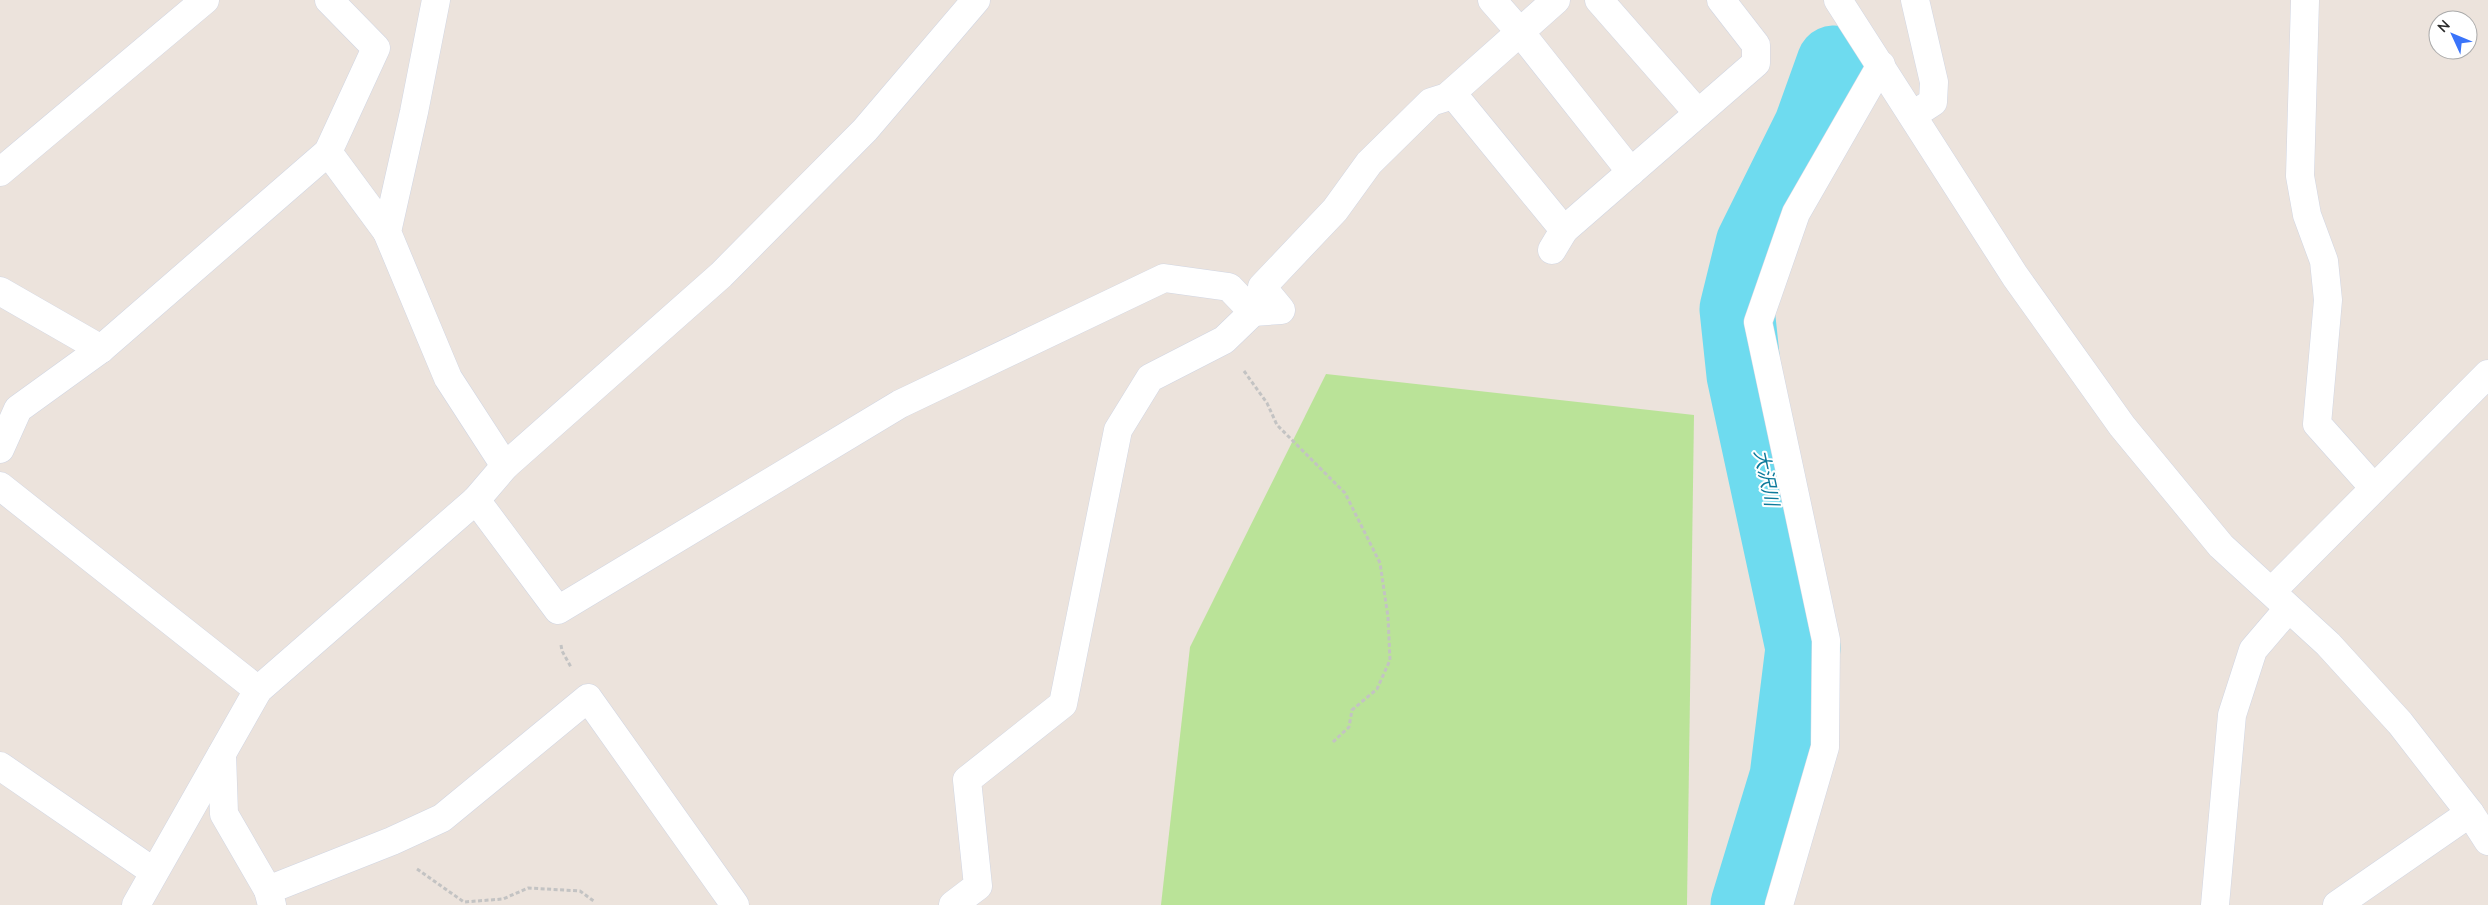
<svg xmlns="http://www.w3.org/2000/svg" width="2488" height="905" font-family="'Nunito Sans','Noto Sans JP',sans-serif">
  <style>
    .green { fill: #bae398 }
    .lines { fill: none; stroke-linecap: round; stroke-linejoin: round }
    .river { stroke: #6edbef; stroke-width: 75 }
    .minor-casing { stroke: #d1d6e3; stroke-width: 29 }
    .path { stroke: #c3c3c3; stroke-width: 3; stroke-dasharray: 4 2.5; stroke-linecap: butt }
    .minor { stroke: #fff; stroke-width: 28 }
    .labels { text-anchor: middle; dominant-baseline: central; stroke-width: 4; stroke-linejoin: round; paint-order: stroke }
    .water-label { font-size: 19px; font-style: italic; fill: #0d7a9b; stroke: #fff }
  </style>
  <rect width="100%" height="100%" fill="#ece3dc"/>
  <path class="green" d="M 1326,374 L 1694,415 L 1687,905 L 1161,905 L 1190,647 Z"/>
  <g class="lines">
    <path class="river" d="M 1748,905 L 1787,777 L 1803,648 L 1744,375 L 1737,309 L 1753,244 L 1811,127 L 1834,63"/>
    <g class="minor-casing">
      <g id="minor">
        <path d="M 436,0 L 414,112 L 387,232 L 448,378 L 505,466"/>
        <path d="M 1492,0 L 1520,32 L 1631,172"/>
        <path d="M 1599,0 L 1698,113"/>
        <path d="M 1838,0 L 2015,276 L 2122,426 L 2221,546 L 2328,644 L 2400,723 L 2470,813 L 2488,841"/>
        <path d="M 2305,0 L 2300,176 L 2307,215 L 2324,261 L 2328,300 L 2317,424 L 2374,488"/>
        <path d="M 1452,93 L 1564,230"/>
        <path d="M 1913,115 L 1933,102 L 1934,82 L 1915,0"/>
        <path d="M 328,152 L 387,232"/>
        <path d="M 0,172 L 205,0"/>
        <path d="M 1552,250 L 1564,230 L 1756,63 L 1756,45 L 1721,0"/>
        <path d="M 0,291 L 101,349"/>
        <path d="M 1253,312 L 1281,310 L 1262,287 L 1335,210 L 1369,163 L 1431,102 L 1447,97 L 1556,0"/>
        <path d="M 0,449 L 18,409 L 101,349 L 328,152 L 376,48 L 329,0"/>
        <path d="M 0,486 L 258,690"/>
        <path d="M 476,500 L 558,610 L 900,404 L 1164,278 L 1229,287 L 1253,312 L 1224,340 L 1150,378 L 1118,430 L 1063,704 L 967,780 L 978,886 L 953,905"/>
        <path d="M 2272,591 L 2488,374"/>
        <path d="M 222,754 L 224,814 L 268,890 L 272,905"/>
        <path d="M 0,766 L 154,872"/>
        <path d="M 268,890 L 392,841 L 442,818 L 588,698 L 735,905"/>
        <path d="M 136,905 L 258,690 L 476,500 L 505,466 L 721,275 L 865,130 L 976,0"/>
        <path d="M 1779,905 L 1825,747 L 1826,640 L 1758,322 L 1796,213 L 1881,65"/>
        <path d="M 2215,905 L 2232,715 L 2253,650 L 2288,609"/>
        <path d="M 2337,905 L 2470,813"/>
      </g>
    </g>
    <g class="path">
      <path d="M 1244,371 L 1267,403 L 1277,425 L 1345,493 L 1380,563 L 1388,617 L 1390,660 L 1377,689 L 1352,710 L 1349,727 L 1333,742"/>
      <path d="M 561,645 L 562,651 L 571,667"/>
      <path d="M 417,869 L 464,902 L 503,899 L 528,888 L 580,891 L 595,902"/>
    </g>
    <use href="#minor" class="minor"/>
  </g>
  <g class="labels">
    <g class="water-label">
      <text transform="translate(1766 478) rotate(78)">大沢川</text>
    </g>
  </g>
  <g transform="translate(2453 35) rotate(314)"><circle r="24" fill="#ffffff" stroke="#aaaaaa"/>
  <path d="M0-4L9 19L0 12L-9 19Z" fill="#3a74fa"/>
  <text y="-8" font-size="14" font-weight="bold" text-anchor="middle" fill="#2a2a2a">N</text>
  </g>
</svg>
